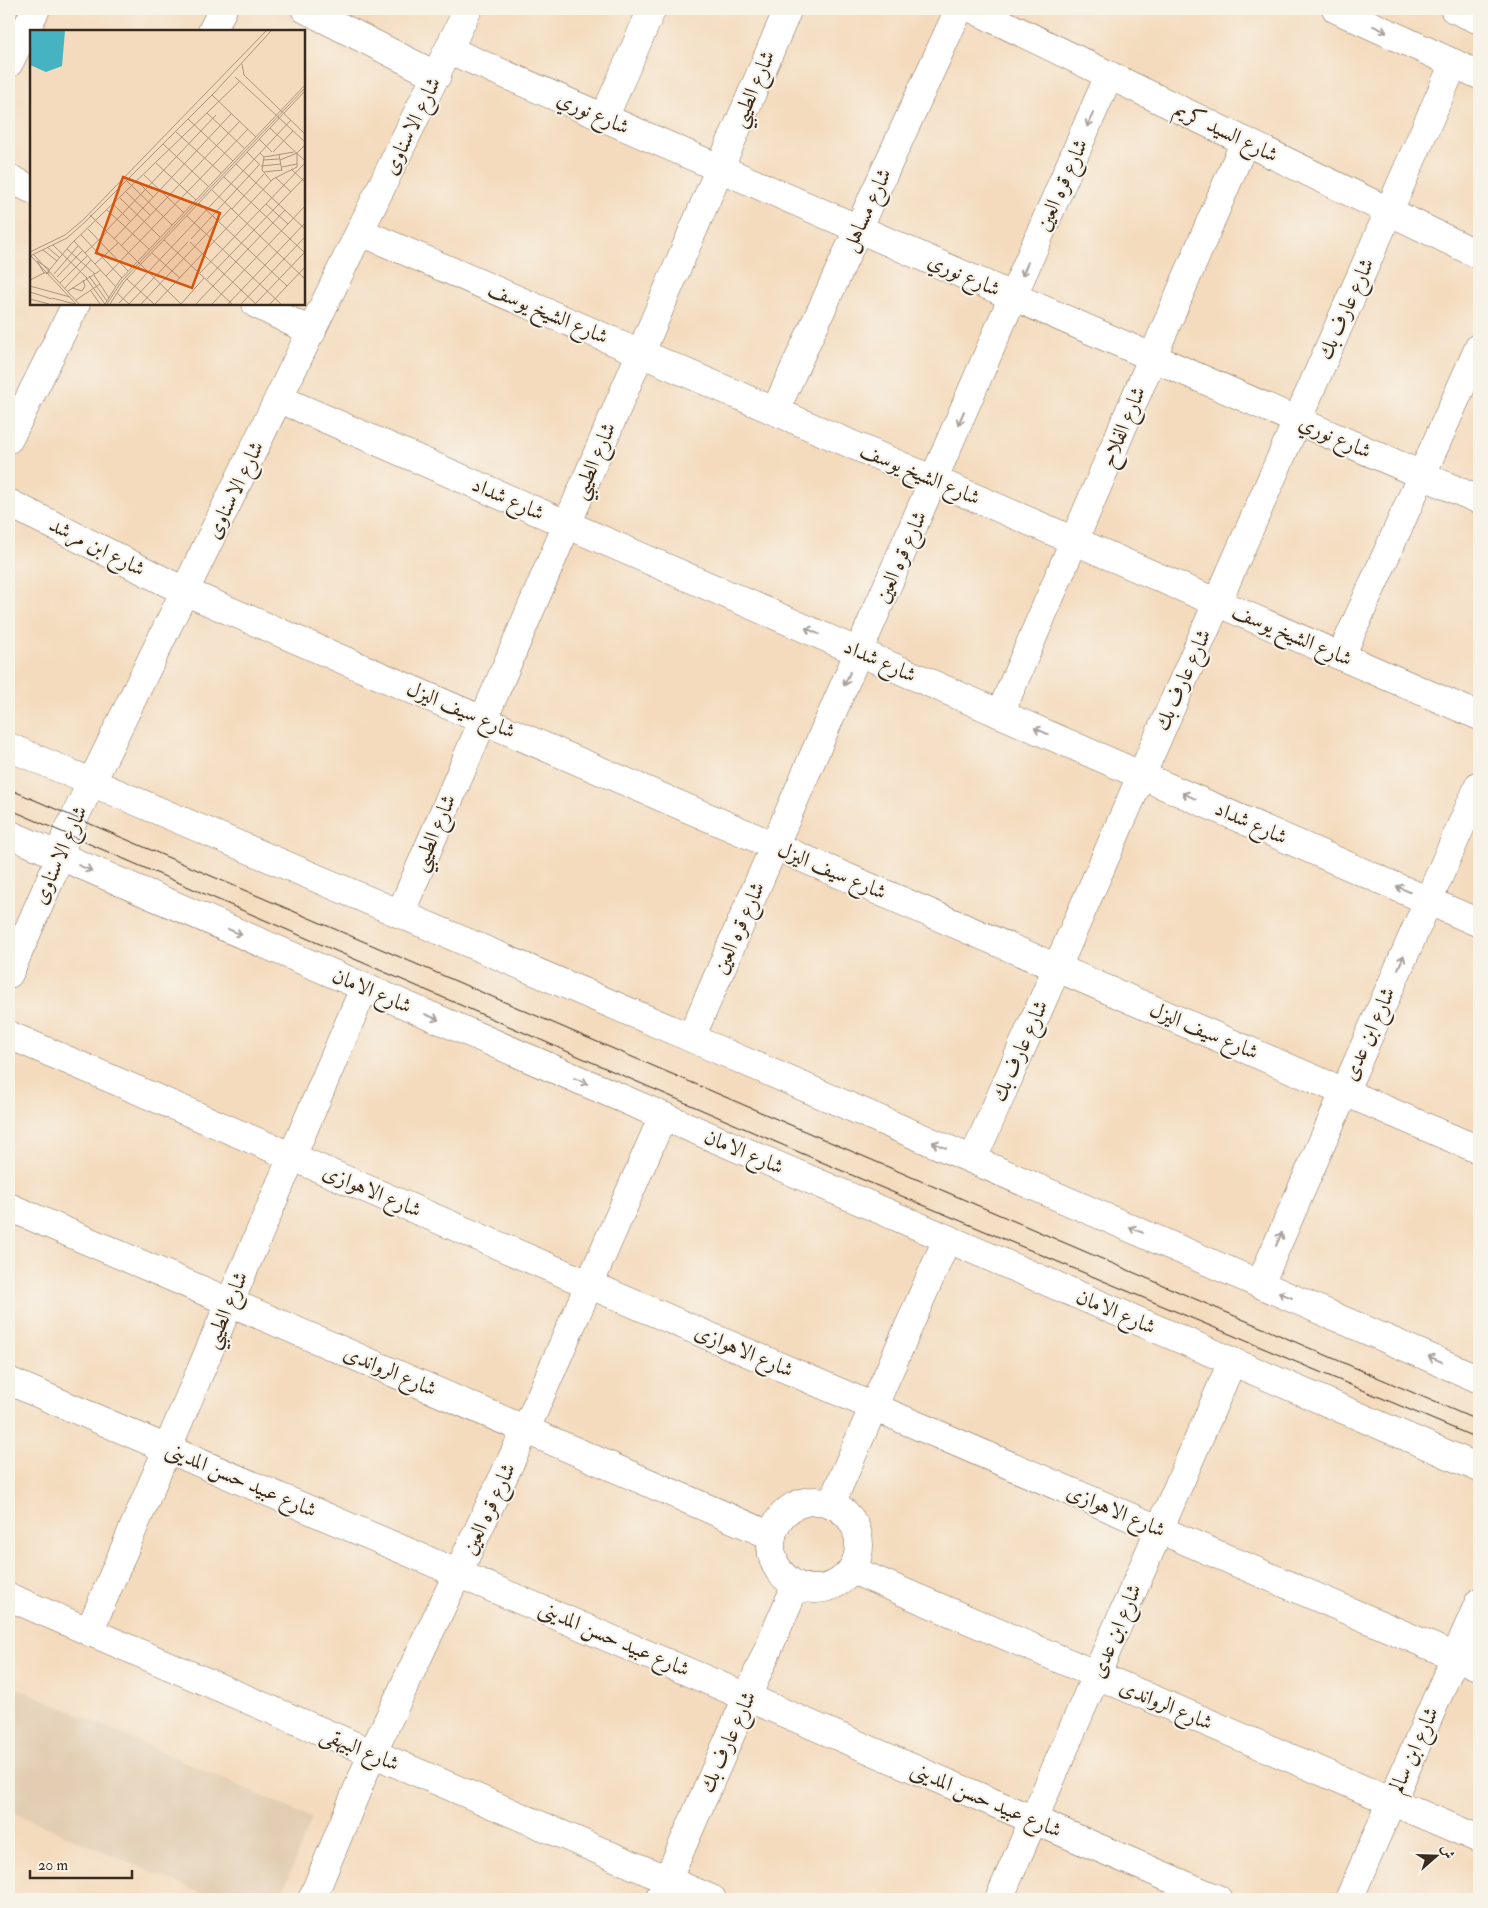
<svg xmlns="http://www.w3.org/2000/svg" width="1488" height="1908" font-family="'IM FELL Double Pica',Amiri,serif">
  <style>
    .built { fill: #e2cdb2 }
    .lines { fill: none; stroke-linecap: round; stroke-linejoin: round }
    .minor-casing { stroke: #7c6856; stroke-width: 29 }
    .tertiary-casing { stroke: #7c6856; stroke-width: 29 }
    .primary-casing { stroke: #7c6856; stroke-width: 29 }
    .minor { stroke: #fff; stroke-width: 28 }
    .tertiary { stroke: #fff; stroke-width: 28 }
    .primary { stroke: #fff; stroke-width: 28 }
    .tram { stroke: #3b2a1e; stroke-width: 1 }
    .oneway { stroke: #a79f9a }
    .labels { text-anchor: middle; dominant-baseline: central; stroke-width: 4; stroke-linejoin: round; paint-order: stroke }
    .street-label { font-size: 21px; fill: #3b2a1e; stroke: #f7f3e8 }
    .inset-road { fill: none; stroke: #aa947e; stroke-width: 1 }
    .view { fill: #d7540e; fill-opacity: 0.15; stroke: #d7540e; stroke-width: 2.5 }
    .inset-edge { fill: none; stroke: #3b2a1e; stroke-width: 2.5 }
  </style>
  <rect width="100%" height="100%" fill="#f7f3e8"/>
  <filter id="ink" filterUnits="userSpaceOnUse"><feTurbulence type="fractalNoise" baseFrequency=".02" numOctaves="2"/><feDisplacementMap in="SourceGraphic" scale="10" xChannelSelector="R" yChannelSelector="G"/><feConvolveMatrix kernelMatrix="1 2 1 2 8 2 1 2 1" color-interpolation-filters="sRGB"/></filter>
  <filter id="wash" filterUnits="userSpaceOnUse"><feTurbulence type="fractalNoise" baseFrequency=".0096" numOctaves="4" result="noise"/><feDisplacementMap in="SourceGraphic" scale="20" xChannelSelector="R" yChannelSelector="G"/><feGaussianBlur stdDeviation="1.12" result="paint"/><feColorMatrix in="noise" values="0 0 0 0 0 0 0 0 0 0 0 0 0 0 0 0 0 1.4 0 .05"/><feComposite in="paint" operator="in"/></filter>
  <g filter="url(#wash)">
    <rect width="100%" height="100%" fill="#f4dbbe"/>
    <path class="built" d="M 9,1684 L 312,1818 L 280,1899 L 215,1899 L 9,1811 Z"/>
  </g>
  <g filter="url(#ink)">
    <g class="lines">
      <g class="minor-casing">
        <g id="minor">
          <path d="M 305,9 L 437,76"/>
          <path d="M 973,9 L 1479,255"/>
          <path d="M 212,31 L 223,9"/>
          <path d="M 449,50 L 1479,500"/>
          <path d="M 9,63 L 36,9"/>
          <path d="M 604,118 L 652,9"/>
          <path d="M 9,178 L 31,189"/>
          <path d="M 361,232 L 1479,716"/>
          <path d="M 256,304 L 312,332"/>
          <path d="M 280,399 L 1479,923"/>
          <path d="M 775,411 L 959,9"/>
          <path d="M 9,439 L 76,304"/>
          <path d="M 9,503 L 186,592 L 1479,1150"/>
          <path d="M 1341,656 L 1479,347"/>
          <path d="M 1000,714 L 1245,141"/>
          <path d="M 400,914 L 788,9"/>
          <path d="M 9,974 L 60,857 L 66,835 L 468,9"/>
          <path d="M 9,1035 L 1479,1667"/>
          <path d="M 691,1038 L 1109,75"/>
          <path d="M 973,1159 L 1454,63"/>
          <path d="M 9,1207 L 772,1536"/>
          <path d="M 1260,1284 L 1479,785"/>
          <path d="M 9,1381 L 1218,1899"/>
          <circle cx="815" cy="1545" r="44"/>
          <path d="M 831,1504 L 947,1239"/>
          <path d="M 852,1570 L 1479,1839"/>
          <path d="M 9,1597 L 712,1899"/>
          <path d="M 89,1632 L 364,988"/>
          <path d="M 312,1899 L 372,1754 L 526,1429 L 663,1116"/>
          <path d="M 659,1899 L 796,1585"/>
          <path d="M 999,1899 L 1232,1362"/>
          <path d="M 1349,1899 L 1479,1602"/>
        </g>
      </g>
      <g class="tertiary-casing">
        <g id="tertiary">
          <path d="M 9,747 L 691,1038 L 1479,1379"/>
          <path d="M 9,834 L 1479,1468"/>
        </g>
      </g>
      <g class="primary-casing">
        <g id="primary">
          <path d="M 1336,9 L 1479,75"/>
          <path d="M 1454,9 L 1479,20"/>
        </g>
      </g>
      <use href="#minor" class="minor"/>
      <use href="#tertiary" class="tertiary"/>
      <use href="#primary" class="primary"/>
      <g class="tram">
        <path d="M 9,789 L 1479,1421"/>
        <path d="M 9,809 L 854,1176 L 1479,1439"/>
      </g>
    </g>
    <defs><path id="oneway-shaft" d="M-6 0H5M1.5-3L5.5 0L1.5 3" fill="none" stroke-width="1.6" stroke-linecap="round" stroke-linejoin="round" transform="scale(1.25)"/></defs>
    <g class="oneway">
      <use href="#oneway-shaft" transform="translate(1380 29) rotate(25)"/>
      <use href="#oneway-shaft" transform="translate(1090 120) rotate(114)"/>
      <use href="#oneway-shaft" transform="translate(1025 269) rotate(114)"/>
      <use href="#oneway-shaft" transform="translate(961 418) rotate(113)"/>
      <use href="#oneway-shaft" transform="translate(812 631) rotate(-156)"/>
      <use href="#oneway-shaft" transform="translate(847 679) rotate(114)"/>
      <use href="#oneway-shaft" transform="translate(1041 731) rotate(-156)"/>
      <use href="#oneway-shaft" transform="translate(1189 796) rotate(-156)"/>
      <use href="#oneway-shaft" transform="translate(85 868) rotate(23)"/>
      <use href="#oneway-shaft" transform="translate(1403 889) rotate(-156)"/>
      <use href="#oneway-shaft" transform="translate(235 932) rotate(23)"/>
      <use href="#oneway-shaft" transform="translate(1401 962) rotate(-67)"/>
      <use href="#oneway-shaft" transform="translate(432 1017) rotate(23)"/>
      <use href="#oneway-shaft" transform="translate(581 1081) rotate(23)"/>
      <use href="#oneway-shaft" transform="translate(939 1145) rotate(-157)"/>
      <use href="#oneway-shaft" transform="translate(1136 1230) rotate(-157)"/>
      <use href="#oneway-shaft" transform="translate(1279 1239) rotate(-66)"/>
      <use href="#oneway-shaft" transform="translate(1285 1295) rotate(-157)"/>
      <use href="#oneway-shaft" transform="translate(1435 1359) rotate(-157)"/>
    </g>
  </g>
  <g class="labels">
    <g class="street-label">
      <text transform="translate(753 89) rotate(-67)">شارع الطيبي</text>
      <text transform="translate(593 113) rotate(24)">شارع نوري</text>
      <text transform="translate(412 126) rotate(-64)">شارع الاسناوى</text>
      <text transform="translate(1226 132) rotate(26)">شارع السيد كريم</text>
      <text transform="translate(1062 185) rotate(-66)">شارع قره العين</text>
      <text transform="translate(867 210) rotate(-65)">شارع مساهل</text>
      <text transform="translate(964 275) rotate(24)">شارع نوري</text>
      <text transform="translate(1346 309) rotate(-66)">شارع عارف بك</text>
      <text transform="translate(548 313) rotate(23)">شارع الشيخ يوسف</text>
      <text transform="translate(1123 427) rotate(-67)">شارع الفلاح</text>
      <text transform="translate(1335 437) rotate(24)">شارع نوري</text>
      <text transform="translate(594 461) rotate(-67)">شارع الطيبي</text>
      <text transform="translate(920 474) rotate(23)">شارع الشيخ يوسف</text>
      <text transform="translate(235 490) rotate(-64)">شارع الاسناوى</text>
      <text transform="translate(508 499) rotate(24)">شارع شداد</text>
      <text transform="translate(97 547) rotate(27)">شارع ابن مرشد</text>
      <text transform="translate(901 557) rotate(-66)">شارع قره العين</text>
      <text transform="translate(1292 635) rotate(23)">شارع الشيخ يوسف</text>
      <text transform="translate(880 661) rotate(24)">شارع شداد</text>
      <text transform="translate(1183 680) rotate(-66)">شارع عارف بك</text>
      <text transform="translate(461 710) rotate(23)">شارع سيف اليزل</text>
      <text transform="translate(1251 823) rotate(24)">شارع شداد</text>
      <text transform="translate(434 833) rotate(-67)">شارع الطيبي</text>
      <text transform="translate(60 855) rotate(-66)">شارع الاسناوى</text>
      <text transform="translate(832 871) rotate(23)">شارع سيف اليزل</text>
      <text transform="translate(739 928) rotate(-66)">شارع قره العين</text>
      <text transform="translate(372 991) rotate(23)">شارع الامان</text>
      <text transform="translate(1204 1031) rotate(23)">شارع سيف اليزل</text>
      <text transform="translate(1369 1034) rotate(-66)">شارع ابن عدى</text>
      <text transform="translate(1020 1051) rotate(-66)">شارع عارف بك</text>
      <text transform="translate(744 1152) rotate(23)">شارع الامان</text>
      <text transform="translate(372 1191) rotate(23)">شارع الاهوازى</text>
      <text transform="translate(226 1310) rotate(-67)">شارع الطيبي</text>
      <text transform="translate(1116 1312) rotate(23)">شارع الامان</text>
      <text transform="translate(744 1351) rotate(23)">شارع الاهوازى</text>
      <text transform="translate(390 1371) rotate(23)">شارع الرواندى</text>
      <text transform="translate(241 1480) rotate(23)">شارع عبيد حسن المدينى</text>
      <text transform="translate(489 1509) rotate(-65)">شارع قره العين</text>
      <text transform="translate(1116 1511) rotate(23)">شارع الاهوازى</text>
      <text transform="translate(1116 1631) rotate(-67)">شارع ابن عدى</text>
      <text transform="translate(614 1639) rotate(23)">شارع عبيد حسن المدينى</text>
      <text transform="translate(1166 1705) rotate(23)">شارع الرواندى</text>
      <text transform="translate(728 1742) rotate(-66)">شارع عارف بك</text>
      <text transform="translate(360 1749) rotate(23)">شارع البيهقى</text>
      <text transform="translate(1414 1750) rotate(-66)">شارع ابن سالم</text>
      <text transform="translate(986 1800) rotate(23)">شارع عبيد حسن المدينى</text>
    </g>
  </g>
  <g transform="translate(30 30)">
    <rect width="275" height="275" fill="#f4dbbe"/>
    <path d="M 0,1 L 35,1 L 32,36 L 16,42 L 0,35 Z" fill="#46b3c2"/>
    <path class="inset-road" d="M 212,34 L 214,45 L 275,104M 205,47 L 275,112M 182,65 L 226,107M 177,83 L 214,118M 158,89 L 203,131M 240,98 L 275,131M 145,101 L 191,143M 229,109 L 242,122M 133,114 L 178,156M 217,122 L 230,135M 243,122 L 263,101M 230,123 L 234,127 L 232,140 L 241,151M 249,125 L 252,141M 234,127 L 264,122M 233,130 L 249,129M 250,130 L 267,123M 126,133 L 166,170M 206,134 L 275,199M 231,136 L 251,134M 252,137 L 267,134M 261,139 L 275,152M 234,142 L 252,140M 114,145 L 154,183M 194,147 L 275,223M 245,147 L 261,162M 97,151 L 142,195M 107,151 L 123,167M 182,160 L 275,249M 96,162 L 120,185M 90,168 L 130,207M 169,173 L 257,256M 83,174 L 100,191M 236,174 L 258,194M 202,179 L 234,144M 77,180 L 119,219M 60,185 L 151,274M 157,186 L 251,274M 58,199 L 98,241M 224,200 L 275,147M 76,201 L 186,85M 51,205 L 92,248M 84,209 L 202,83M 161,209 L 230,134M 134,210 L 202,274M 44,211 L 85,256M 160,212 L 226,274M 23,215 L 57,248M 91,216 L 210,91M 17,217 L 30,228M 37,219 L 65,244M 13,220 L 27,231M 0,222 L 35,205 L 53,190 L 236,1M 55,223 L 77,202M 122,223 L 150,248M 3,224 L 49,274M 0,226 L 37,208 L 55,192 L 185,62 L 241,1M 1,226 L 46,274M 7,231 L 19,239 L 19,243 L 14,243 ZM 65,234 L 88,213M 16,244 L 41,214 L 210,51M 24,244 L 48,216M 169,244 L 275,133M 64,245 L 79,268M 59,246 L 77,271M 76,246 L 218,99M 27,247 L 52,221M 56,248 L 75,274M 97,249 L 124,274M 177,249 L 224,200M 0,250 L 14,243M 30,253 L 57,226M 0,256 L 40,267M 183,256 L 255,180M 35,258 L 61,230M 42,258 L 52,261 L 55,256 L 53,250M 38,261 L 71,240M 61,261 L 70,274M 0,262 L 22,269M 87,263 L 99,274M 22,268 L 45,274M 0,269 L 19,274M 46,270 L 70,254M 89,273 L 261,90M 226,273 L 274,223M 75,274 L 90,250 L 275,55M 77,274 L 92,251 L 275,58M 80,274 L 94,252 L 275,61M 99,274 L 158,212M 111,274 L 201,178M 125,274 L 243,149 L 267,137 L 267,123 L 275,115M 151,274 L 174,248M 166,274 L 183,256M 182,274 L 275,176M 198,274 L 275,193M 211,274 L 275,207M 240,274 L 275,237"/>
    <path class="view" d="M 93,147 L 190,183 L 162,258 L 66,223 Z"/>
    <rect width="275" height="275" class="inset-edge"/>
  </g>
  <rect width="1488" height="1908" fill="none" stroke="#f7f3e8" stroke-width="30"/>
  <g transform="translate(1436 1856) rotate(70)" stroke="#f7f3e8" stroke-width="4" paint-order="stroke">
  <path d="M0-4L9 19L0 12L-9 19Z" fill="#3b2a1e"/>
  <text y="-8" font-size="14" font-weight="bold" text-anchor="middle" fill="#3b2a1e">ش</text>
  </g>
  <path d="M30 1870v8h102v-8" fill="none" stroke="#3b2a1e" stroke-width="2.5"/>
  <text x="38" y="1870" font-size="15" fill="#3b2a1e" stroke="#f7f3e8" stroke-width="4" paint-order="stroke">20 m</text>
</svg>
